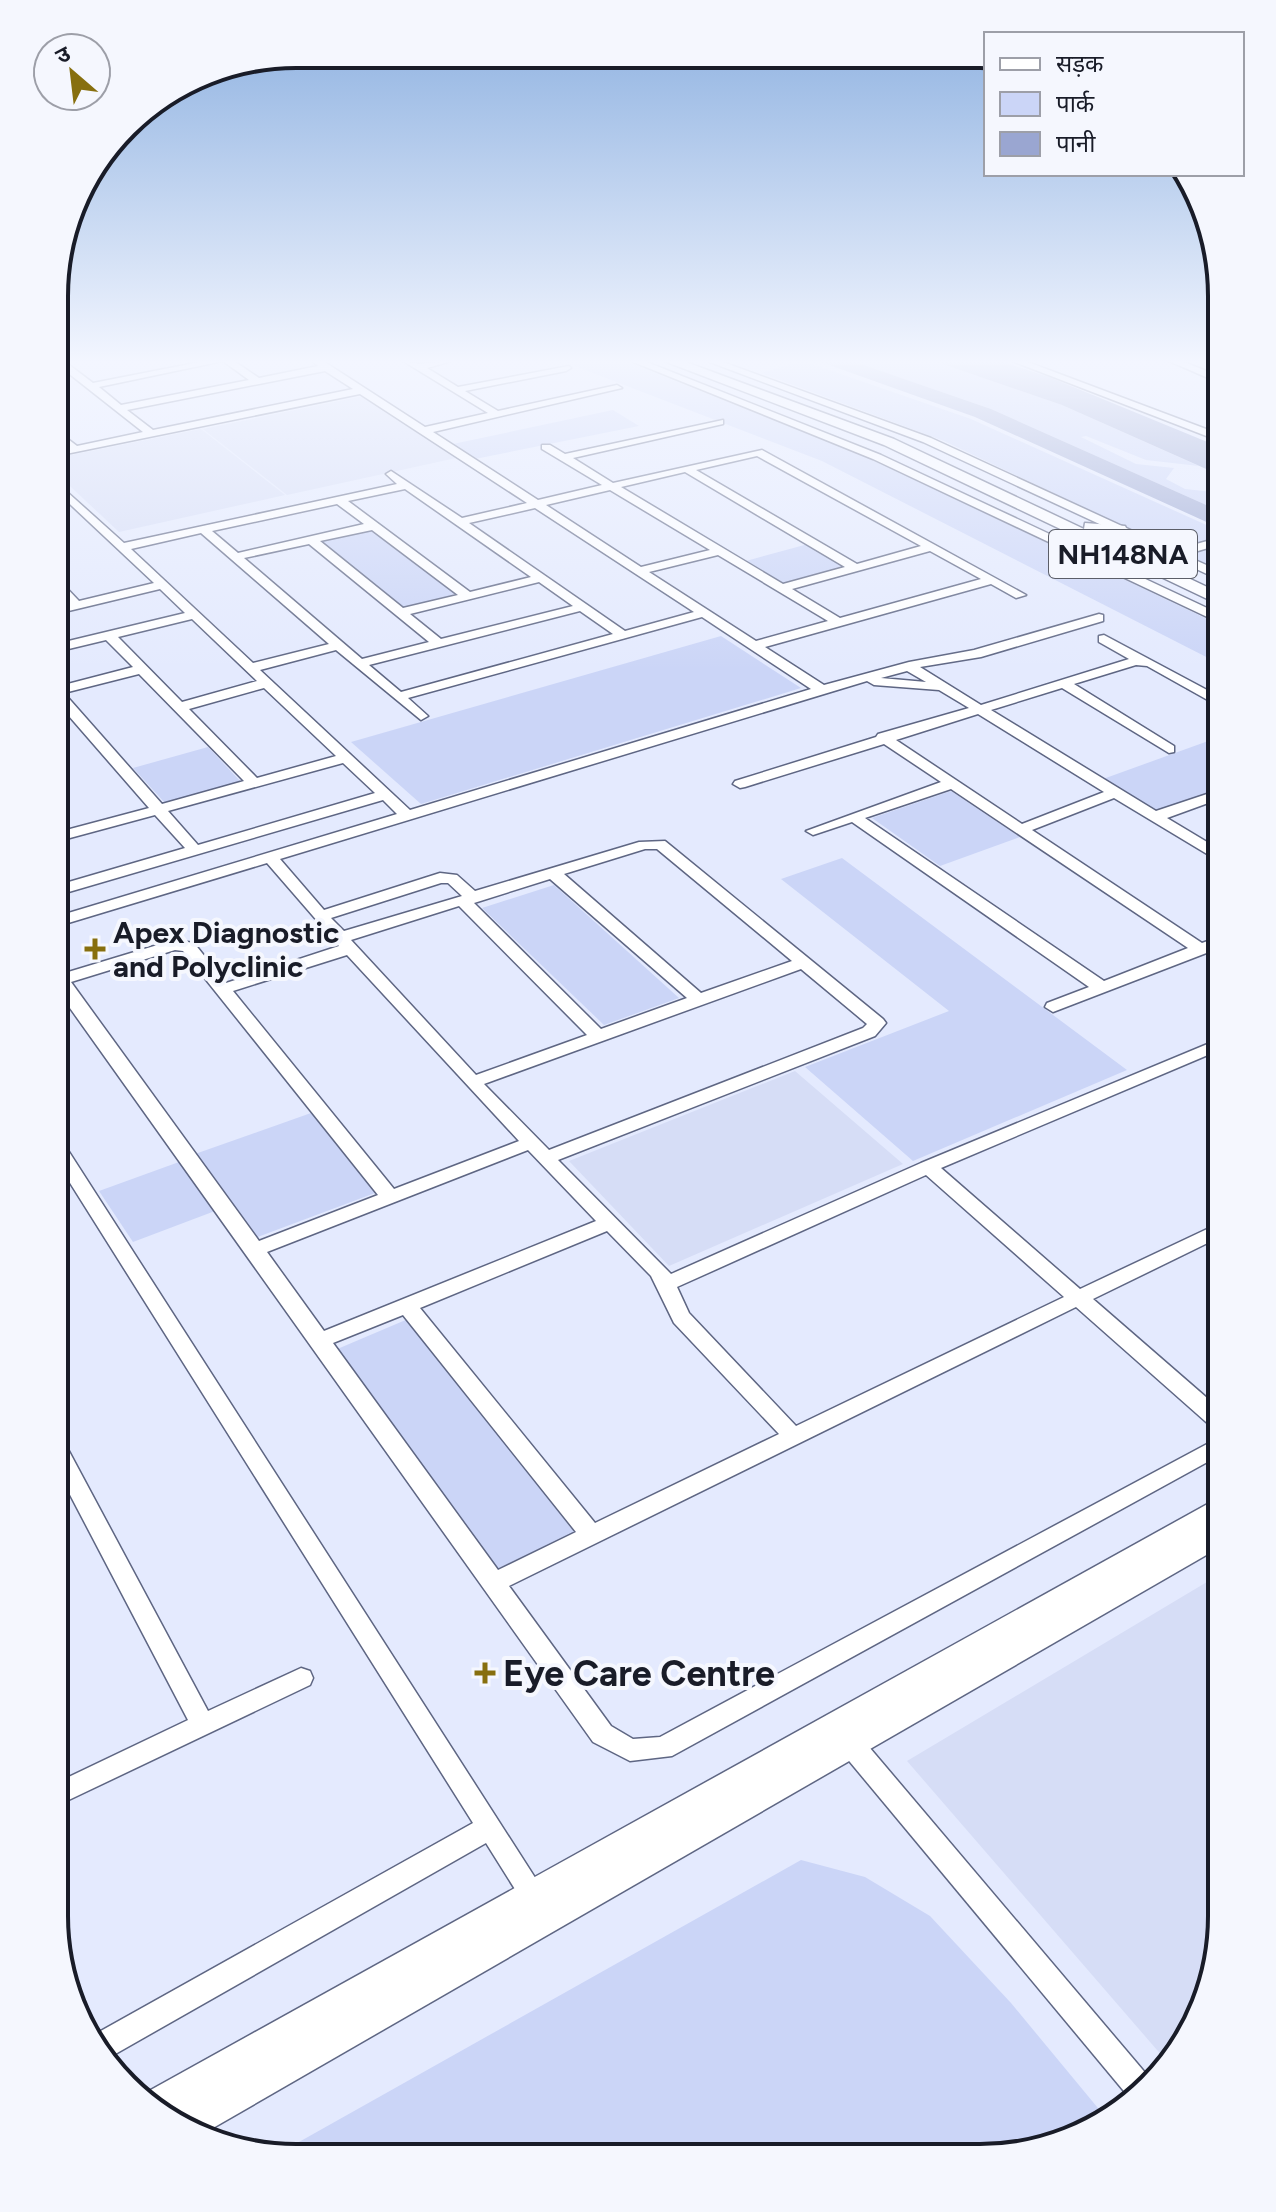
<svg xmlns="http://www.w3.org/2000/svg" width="1276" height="2212" font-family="Figtree,'Noto Sans Devanagari',sans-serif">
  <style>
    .built { fill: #d6ddf6 }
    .green { fill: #cbd5f7 }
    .water { fill: #9aa6d1 }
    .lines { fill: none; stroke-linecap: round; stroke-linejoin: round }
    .minor-casing { stroke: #5e6683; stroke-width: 3 }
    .major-casing { stroke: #5e6683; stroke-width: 3 }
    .highway-casing { stroke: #5e6683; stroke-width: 3 }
    .minor { fill: #fff; fill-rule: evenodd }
    .major { fill: #fff; fill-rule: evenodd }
    .highway { fill: #fff; fill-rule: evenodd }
    .poi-dot { fill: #876f0e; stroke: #f5f7fe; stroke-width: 3 }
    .labels { text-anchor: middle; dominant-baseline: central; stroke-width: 8; stroke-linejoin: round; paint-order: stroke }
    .shield { fill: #f5f7fe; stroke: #5b5e68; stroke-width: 2 }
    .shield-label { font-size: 28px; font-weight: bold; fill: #191c28 }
    .poi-label { font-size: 30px; font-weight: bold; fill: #191c28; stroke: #f5f7fe; text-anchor: start }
    .near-poi-label { font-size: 36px; font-weight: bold; fill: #191c28; stroke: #f5f7fe; text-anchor: start }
    .rim { fill: none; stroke: #191c28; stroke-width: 4 }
  </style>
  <rect width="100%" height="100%" fill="#e4eafe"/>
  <g class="built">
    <path d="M 364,396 L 456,458 L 287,495 L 203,429 Z"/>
    <path d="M 201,429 L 285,495 L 119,532 L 56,473 L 56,458 Z"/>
    <path d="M 795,1071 L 903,1164 L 669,1266 L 569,1161 Z"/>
    <path d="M 1222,1573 L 1221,1932 L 1204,2008 L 1170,2065 L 907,1761 Z"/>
  </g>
  <g class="green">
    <path d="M 562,361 L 625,361 L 867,457 L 1222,626 L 1222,665 L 822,461 Z"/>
    <path d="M 803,361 L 971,419 L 1222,532 L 1222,573 L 944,441 L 761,373 Z"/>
    <path d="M 852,361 L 934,361 L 1062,405 L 1199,466 L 1146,460 L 1086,436 L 1081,437 L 1136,464 L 1174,468 L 1166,479 L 1185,489 L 1222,493 L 1222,512 L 991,409 Z"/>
    <path d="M 613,410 L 639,426 L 475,459 L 453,444 Z"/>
    <path d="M 369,529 L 456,594 L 403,608 L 318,541 Z"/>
    <path d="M 808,544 L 848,566 L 785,584 L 746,561 Z"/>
    <path d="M 721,636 L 801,688 L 421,804 L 351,742 Z"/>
    <path d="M 1222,736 L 1222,788 L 1158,812 L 1103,779 Z"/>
    <path d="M 208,747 L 241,782 L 165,803 L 133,768 Z"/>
    <path d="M 951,791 L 1020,837 L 940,866 L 872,818 Z"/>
    <path d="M 842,858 L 1127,1070 L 913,1161 L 805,1067 L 949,1011 L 781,879 Z"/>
    <path d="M 554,885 L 679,998 L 604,1025 L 482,908 Z"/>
    <path d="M 311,1113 L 375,1193 L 255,1238 L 195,1154 Z"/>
    <path d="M 179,1162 L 215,1211 L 133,1242 L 99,1191 Z"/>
    <path d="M 408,1319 L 574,1532 L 495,1570 L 335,1350 Z"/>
    <path d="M 801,1860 L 865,1877 L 930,1916 L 1011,2003 L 1107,2119 L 1058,2145 L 980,2158 L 274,2156 Z"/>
  </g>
  <g class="water">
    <path d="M 818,361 L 852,361 L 991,409 L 1222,512 L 1222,529 L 975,417 Z"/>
    <path d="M 934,361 L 1000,361 L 1049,377 L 1222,448 L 1222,476 L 1062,405 Z"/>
  </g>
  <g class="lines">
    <g class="minor-casing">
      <g id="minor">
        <path d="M 58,361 L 64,361 L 93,383 L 205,361 L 223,361 L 99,387 L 121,405 L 249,380 L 223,361 L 234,361 L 259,378 L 318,366 L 312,361 L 323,361 L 425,427 L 488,413 L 403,361 L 419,364 L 452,361 L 427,368 L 458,387 L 569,366 L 571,368 L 566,371 L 465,391 L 498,411 L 617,385 L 622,388 L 433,432 L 538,500 L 602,485 L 542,449 L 542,445 L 550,445 L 565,454 L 723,420 L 723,424 L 573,458 L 613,483 L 762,450 L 1026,595 L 1016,598 L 991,584 L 765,647 L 824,685 L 909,662 L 974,650 L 1099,614 L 1103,615 L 1103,621 L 981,657 L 920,667 L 981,705 L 1129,659 L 1099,642 L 1099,636 L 1104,635 L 1222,698 L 1222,708 L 1147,666 L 1136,665 L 1074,684 L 1174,746 L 1174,752 L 1169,753 L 1062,688 L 991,710 L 1156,811 L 1222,789 L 1222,798 L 1167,818 L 1222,851 L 1222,863 L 1114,798 L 1032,830 L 1202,943 L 1222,936 L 1222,947 L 1053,1012 L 1045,1007 L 1047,1003 L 1089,987 L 852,822 L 813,835 L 806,831 L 941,782 L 884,744 L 745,787 L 740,788 L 733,784 L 735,781 L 876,737 L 878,734 L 969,708 L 939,690 L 874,685 L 867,681 L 280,859 L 324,910 L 440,873 L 457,875 L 475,891 L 639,842 L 665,841 L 883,1019 L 886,1023 L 875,1036 L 558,1160 L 671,1274 L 921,1163 L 1222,1038 L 1222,1049 L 941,1168 L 1080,1289 L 1222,1222 L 1222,1236 L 1093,1299 L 1222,1411 L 1222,1431 L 1214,1429 L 1076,1307 L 509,1586 L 611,1726 L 633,1739 L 660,1737 L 1222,1436 L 1222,1454 L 672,1756 L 630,1761 L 593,1742 L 55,987 L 55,976 L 174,940 L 194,943 L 226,983 L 339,946 L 267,863 L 55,927 L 55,917 L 397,814 L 383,800 L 55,896 L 55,886 L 185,848 L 155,815 L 55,842 L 55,833 L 149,808 L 55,700 L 56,687 L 133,667 L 106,640 L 56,652 L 56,644 L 185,613 L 160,589 L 56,614 L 56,606 L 68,604 L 56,591 L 56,580 L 60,581 L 79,601 L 154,583 L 56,491 L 56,482 L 124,543 L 397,484 L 386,474 L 391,471 L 462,518 L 527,503 L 360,394 L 56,456 L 56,450 L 66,448 L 56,438 L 56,430 L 77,446 L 143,432 L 58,365 ZM 325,371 L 353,389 L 153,430 L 127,410 ZM 757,456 L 921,546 L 857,564 L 696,470 ZM 685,472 L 845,567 L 783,584 L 621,487 ZM 405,489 L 531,577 L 470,592 L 348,501 ZM 610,490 L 710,550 L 641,567 L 546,505 ZM 337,504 L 364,524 L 238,553 L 212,531 ZM 535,508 L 694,612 L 625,631 L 469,523 ZM 372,530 L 458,595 L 403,608 L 320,541 ZM 201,533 L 329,644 L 253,663 L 131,549 ZM 309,544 L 429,642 L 362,659 L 244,558 ZM 930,551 L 981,579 L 840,618 L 792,589 ZM 718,555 L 828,621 L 756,641 L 649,572 ZM 539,582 L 573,606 L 441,639 L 410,614 ZM 580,611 L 613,634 L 401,692 L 369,665 ZM 702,617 L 811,689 L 410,810 L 260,670 L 336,650 L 421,720 L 428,716 L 408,698 ZM 192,619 L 257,681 L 182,702 L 118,637 ZM 907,671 L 926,682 L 881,678 ZM 139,674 L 244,781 L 162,804 L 64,693 ZM 264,688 L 336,756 L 257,778 L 189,709 ZM 978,714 L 1104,792 L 1022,824 L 896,740 ZM 343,763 L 375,793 L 198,845 L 168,811 ZM 951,789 L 1188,948 L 1104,981 L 865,818 ZM 645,849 L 657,849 L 792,961 L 701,993 L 564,874 ZM 550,879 L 687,998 L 601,1029 L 474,903 ZM 441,883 L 448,883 L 462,896 L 344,931 L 331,918 ZM 459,906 L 587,1035 L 476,1075 L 351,940 ZM 175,950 L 183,951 L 378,1195 L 259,1241 L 71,982 ZM 347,955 L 519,1141 L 394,1189 L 233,991 ZM 801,969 L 867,1024 L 863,1028 L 549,1150 L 484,1084 ZM 528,1150 L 596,1221 L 324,1331 L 267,1252 ZM 926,1175 L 1064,1297 L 796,1426 L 689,1313 L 677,1287 ZM 607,1231 L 651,1276 L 674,1323 L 779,1434 L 595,1523 L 420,1308 ZM 403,1315 L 576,1532 L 498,1570 L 333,1343 Z"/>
        <path d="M 631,361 L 644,361 L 881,455 L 1222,615 L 1222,624 L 873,459 Z"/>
        <path d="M 707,361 L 720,361 L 931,438 L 1174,550 L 1222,537 L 1222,544 L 1184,555 L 1222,572 L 1222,581 L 923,442 Z"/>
        <path d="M 1012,361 L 1025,361 L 1222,435 L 1222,442 Z"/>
        <path d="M 1169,361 L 1181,361 L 1222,377 L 1222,384 Z"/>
        <path d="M 55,1138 L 64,1144 L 550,1901 L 546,1910 L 537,1913 L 528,1910 L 486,1843 L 103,2061 L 90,2037 L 473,1823 L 55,1159 Z"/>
        <path d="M 55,1438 L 63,1440 L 208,1711 L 301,1668 L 310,1671 L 313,1678 L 310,1685 L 54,1807 L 54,1784 L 188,1720 L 55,1466 Z"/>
        <path d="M 844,1725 L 853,1728 L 1153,2082 L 1133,2102 L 835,1744 L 831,1736 L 835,1728 Z"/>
      </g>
    </g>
    <g class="major-casing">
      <path id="major" d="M 1222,1496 L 1222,1546 L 206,2132 L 148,2108 L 138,2097 Z"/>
    </g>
    <g class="highway-casing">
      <path id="highway" d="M 664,361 L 683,361 L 894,439 L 1084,529 L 1085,523 L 1125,526 L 1127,530 L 1119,535 L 1091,532 L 1222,594 L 1222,606 L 884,445 Z"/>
    </g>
    <use href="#minor" class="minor"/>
    <use href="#major" class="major"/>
    <use href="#highway" class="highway"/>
  </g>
  <linearGradient id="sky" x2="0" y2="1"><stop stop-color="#89aedf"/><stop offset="0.54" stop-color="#f3f6ff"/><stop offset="1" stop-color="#f3f6ff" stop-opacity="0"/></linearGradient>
  <rect width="1276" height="670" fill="url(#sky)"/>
  <g class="poi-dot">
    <path d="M91 937h8v8h8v8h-8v8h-8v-8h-8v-8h8z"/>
    <path d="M481 1661h8v8h8v8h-8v8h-8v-8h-8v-8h8z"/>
  </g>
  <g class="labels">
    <rect class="shield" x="1049" y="530" width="148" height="48" rx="6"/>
    <g class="shield-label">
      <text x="1123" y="554">NH148NA</text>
    </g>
    <g class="poi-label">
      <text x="113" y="932">Apex Diagnostic<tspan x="113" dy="34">and Polyclinic</tspan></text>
    </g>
    <g class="near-poi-label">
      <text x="503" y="1673">Eye Care Centre</text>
    </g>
  </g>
  <path d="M0 0H1276V2212H0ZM296 68H980A228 228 0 0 1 1208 296V1916A228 228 0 0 1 980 2144H296A228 228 0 0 1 68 1916V296A228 228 0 0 1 296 68Z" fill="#f5f7fe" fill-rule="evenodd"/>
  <path class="rim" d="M296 68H980A228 228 0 0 1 1208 296V1916A228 228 0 0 1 980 2144H296A228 228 0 0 1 68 1916V296A228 228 0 0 1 296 68Z"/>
  <rect x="984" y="32" width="260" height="144" fill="#f5f7fe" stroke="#9d9fa8" stroke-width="2"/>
  <rect x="1000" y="58" width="40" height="12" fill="#ffffff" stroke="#9d9fa8" stroke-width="2"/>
  <text x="1056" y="72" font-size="24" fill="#191c28">सड़क</text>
  <rect x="1000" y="92" width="40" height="24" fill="#cbd5f7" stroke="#9d9fa8" stroke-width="2"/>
  <text x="1056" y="112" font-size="24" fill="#191c28">पार्क</text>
  <rect x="1000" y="132" width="40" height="24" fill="#9aa6d1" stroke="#9d9fa8" stroke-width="2"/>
  <text x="1056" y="152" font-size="24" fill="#191c28">पानी</text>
  <g transform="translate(72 72) rotate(332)"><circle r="38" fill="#f5f7fe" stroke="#9d9fa8" stroke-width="2"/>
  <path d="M0-6L14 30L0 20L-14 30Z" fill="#876f0e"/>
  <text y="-12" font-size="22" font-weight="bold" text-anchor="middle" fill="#191c28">उ</text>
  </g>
</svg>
